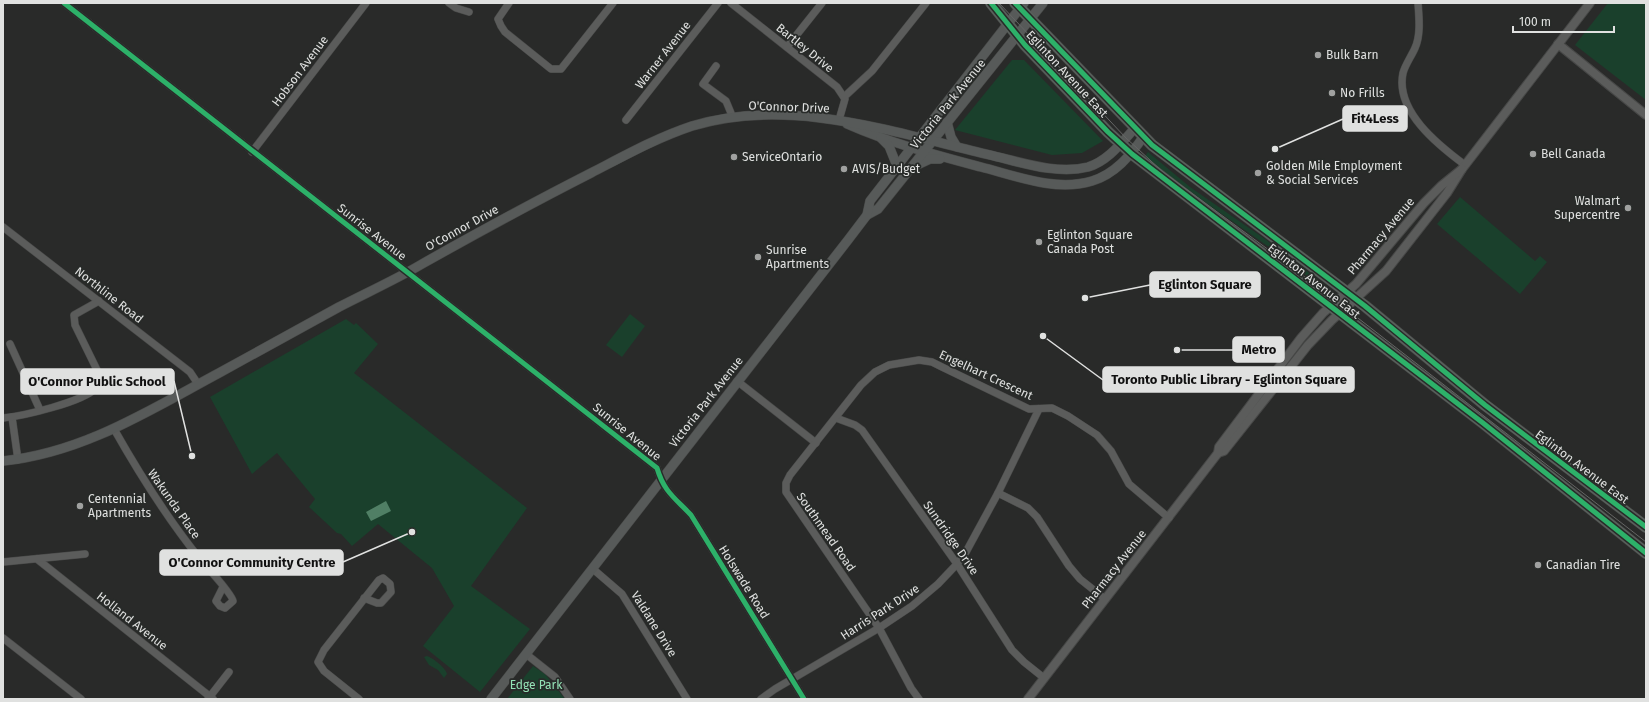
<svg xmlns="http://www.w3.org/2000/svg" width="1649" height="702" font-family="'Fira Sans',sans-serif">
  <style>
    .green { fill: #1a402c }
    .water { fill: #507f65 }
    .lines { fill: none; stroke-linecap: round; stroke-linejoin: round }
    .minor-casing { stroke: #474847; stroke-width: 8 }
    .tertiary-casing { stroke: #474847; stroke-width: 10 }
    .secondary-casing { stroke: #474847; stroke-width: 10 }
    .primary-casing { stroke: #474847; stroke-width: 12 }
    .minor { stroke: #5b5c5b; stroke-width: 7 }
    .tertiary { stroke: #5b5c5b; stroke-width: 8 }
    .secondary { stroke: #575a59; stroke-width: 9 }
    .primary { stroke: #59605c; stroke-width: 11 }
    .tram { stroke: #656665; stroke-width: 1 }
    .cycleway-casing { stroke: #282b29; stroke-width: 8 }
    .cycleway { stroke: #2db169; stroke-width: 5 }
    .poi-dot { fill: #a0a1a0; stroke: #282b29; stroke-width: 1.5 }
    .labels { text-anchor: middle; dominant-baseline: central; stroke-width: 3.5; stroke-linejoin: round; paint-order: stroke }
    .street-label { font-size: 12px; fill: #e0e1e0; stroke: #282b29 }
    .poi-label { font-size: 12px; fill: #e0e1e0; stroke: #282b29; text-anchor: start }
    .park-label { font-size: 12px; fill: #93e2b5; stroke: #282b29 }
    .leader { fill: none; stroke: #e0e1e0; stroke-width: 1.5 }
    .callout-dot { fill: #e0e1e0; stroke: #282b29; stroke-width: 1.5 }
    .callout { fill: #e0e1e0; stroke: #e0e1e0; stroke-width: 1.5 }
    .callout-label { font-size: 13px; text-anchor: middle; font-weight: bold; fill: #111 }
  </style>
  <rect width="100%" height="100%" fill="#292a29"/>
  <g class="green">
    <path d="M 1608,3 L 1646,3 L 1646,100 L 1575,45 Z"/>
    <path d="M 1012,60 L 1024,60 L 1103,141 L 1082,153 L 1052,155 L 955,130 Z"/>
    <path d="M 1148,152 L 1190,187 L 1265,239 L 1326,286 L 1324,289 L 1273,250 L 1159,170 L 1145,156 Z"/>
    <path d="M 1460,197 L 1535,261 L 1540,256 L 1547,262 L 1520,294 L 1437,224 Z"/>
    <path d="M 630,314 L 645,326 L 622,357 L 606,345 Z"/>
    <path d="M 346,319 L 354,325 L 356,323 L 378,344 L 354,373 L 527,508 L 471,586 L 530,629 L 480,692 L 423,646 L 454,606 L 432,568 L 378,524 L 352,546 L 341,534 L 337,533 L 309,507 L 315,499 L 277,453 L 252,474 L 210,397 Z"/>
    <path d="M 427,656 C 433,658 446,668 447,674 L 444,678 L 438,670 L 429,665 L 424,657 Z"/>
    <path d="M 533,666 L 545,674 L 565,699 L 507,699 Z"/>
  </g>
  <path class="water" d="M 386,501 L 391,511 L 371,521 L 366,512 Z"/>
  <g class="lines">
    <g class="minor-casing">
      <g id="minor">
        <path d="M 64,3 L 657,468 C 664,492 675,498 691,515 L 804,699"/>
        <path d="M 449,3 L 456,8 L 469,12"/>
        <path d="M 509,3 L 498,19 L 501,26 L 505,32 L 551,69 L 561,69 L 613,3"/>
        <path d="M 731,3 L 837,87 L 845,99 L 839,120"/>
        <path d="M 1418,3 C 1419,17 1421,35 1415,48 C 1411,57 1405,65 1403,73 C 1395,111 1438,145 1465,165"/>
        <path d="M 787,47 L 822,3"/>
        <path d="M 716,66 L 703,84 L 726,101 L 733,118"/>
        <path d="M 844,97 L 872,71 L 926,3"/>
        <path d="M 626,120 L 718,3"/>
        <path d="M 252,152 L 366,3"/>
        <path d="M 3,227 L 190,372 L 198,384"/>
        <path d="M 10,344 L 40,410"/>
        <path d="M 737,381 L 816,443"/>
        <path d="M 12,417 L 18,460"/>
        <path d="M 3,418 C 23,416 83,402 96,388 C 101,384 100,380 99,374 L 75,325 L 74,315 L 99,301"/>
        <path d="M 836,418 L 855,425 L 862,430 L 957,564 L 1012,650 L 1024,662 L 1044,678"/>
        <path d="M 114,429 C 140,475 167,518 200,559 C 206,566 233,595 233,601 L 225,608 L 220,606 L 216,601 L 223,587"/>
        <path d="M 998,493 L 1028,508 L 1037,517 L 1069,566 L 1080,579 L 1105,599"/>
        <path d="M 37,559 L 213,699"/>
        <path d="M 3,562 L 85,554"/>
        <path d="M 593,569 L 622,594 L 687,699"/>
        <path d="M 3,638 L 81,699"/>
        <path d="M 526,654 L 555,677 L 570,699"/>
        <path d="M 208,699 L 229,672"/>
        <path d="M 359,699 L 324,671 L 318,662 L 324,650 L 379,580 L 383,578 L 390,584 L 391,592 L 381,603 L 377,603 L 364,598"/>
        <path d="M 761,699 L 775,689 L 879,628 L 912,606 L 938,584 L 957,564 L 966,552 L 998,493 L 1039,409"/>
        <path d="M 919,699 L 911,688 L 879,628 L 786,492 L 786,483 L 790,475 L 861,385 L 875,372 L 889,365 L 919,360 L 932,362 L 942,367 L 1029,409 L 1052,408 L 1068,416 L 1097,435 L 1111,451 L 1129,484 L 1169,518"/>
      </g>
    </g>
    <g class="tertiary-casing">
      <g id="tertiary">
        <path d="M 1558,44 L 1646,115"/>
        <path d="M 1218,453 L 1224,451 L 1308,345 L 1332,320 L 1386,271 L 1447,193 L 1462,169 L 1590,3"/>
        <path d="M 1028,699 L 1218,453 L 1219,447 L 1301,338 L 1323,313 L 1356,284 L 1424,203 L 1441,186 L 1462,169"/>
      </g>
    </g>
    <g class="secondary-casing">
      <g id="secondary">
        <path d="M 947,122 L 951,137 L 957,147"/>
        <path d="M 847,124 C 890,143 936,155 981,167 C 1016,176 1056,192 1092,181 C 1115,174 1130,156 1144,136"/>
        <path d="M 881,138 L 889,146 L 897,166"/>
        <path d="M 913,167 L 930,159 L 940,159"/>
        <path d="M 867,215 L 878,209 L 1043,3"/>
        <path d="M 3,461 C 83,453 150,410 219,373 C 259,351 299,329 339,307 C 366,293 395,280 422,264 C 477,233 534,202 591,173 C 624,156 656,138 692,126 C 789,96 896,133 990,155 C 1020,162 1057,175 1088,167 C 1108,161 1122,142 1135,128"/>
        <path d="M 491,699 L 848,240 L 867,215 L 870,201 L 1024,3"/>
      </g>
    </g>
    <g class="primary-casing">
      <g id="primary">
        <path d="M 991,3 L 1025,45 L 1108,132 L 1132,154 L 1483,423 L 1646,553"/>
        <path d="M 1015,3 L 1152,145 L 1365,306 L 1485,405 L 1646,527"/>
      </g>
    </g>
    <use href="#minor" class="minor"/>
    <use href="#tertiary" class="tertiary"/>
    <use href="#secondary" class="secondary"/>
    <use href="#primary" class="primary"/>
    <path class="tram" d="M 999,3 L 1126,138 L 1163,172 L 1300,273 L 1646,542"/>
    <g class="cycleway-casing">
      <g id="cycleway">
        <path d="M 64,3 L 657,468 C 664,492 675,498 691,515 L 804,699"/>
        <path d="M 991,3 L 1025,45 L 1108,132 L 1132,154 L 1483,423 L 1646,553"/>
        <path d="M 1015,3 L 1152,145 L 1365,306 L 1485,405 L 1646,527"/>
      </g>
    </g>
    <use href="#cycleway" class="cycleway"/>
  </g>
  <g class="poi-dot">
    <circle cx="1318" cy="55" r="4"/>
    <circle cx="1332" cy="93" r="4"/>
    <circle cx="1533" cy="154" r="4"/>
    <circle cx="734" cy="157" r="4"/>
    <circle cx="844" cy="169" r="4"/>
    <circle cx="1258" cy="173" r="4"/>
    <circle cx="1628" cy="208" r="4"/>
    <circle cx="1039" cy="242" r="4"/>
    <circle cx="758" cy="257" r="4"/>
    <circle cx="80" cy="506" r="4"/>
    <circle cx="1538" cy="565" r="4"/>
  </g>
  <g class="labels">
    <g class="street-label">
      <text transform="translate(805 48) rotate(39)">Bartley Drive</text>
      <text transform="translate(663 55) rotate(-52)">Warner Avenue</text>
      <text transform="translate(300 71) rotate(-53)">Hobson Avenue</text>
      <text transform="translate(1067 74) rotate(47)">Eglinton Avenue East</text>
      <text transform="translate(948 104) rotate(-51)">Victoria Park Avenue</text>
      <text transform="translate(789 107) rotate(2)">O'Connor Drive</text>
      <text transform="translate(462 228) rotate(-29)">O'Connor Drive</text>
      <text transform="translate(372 232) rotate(38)">Sunrise Avenue</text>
      <text transform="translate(1381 236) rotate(-50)">Pharmacy Avenue</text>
      <text transform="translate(1314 281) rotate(38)">Eglinton Avenue East</text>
      <text transform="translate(109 295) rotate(38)">Northline Road</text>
      <text transform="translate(986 375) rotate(25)">Engelhart Crescent</text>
      <text transform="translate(706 402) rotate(-52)">Victoria Park Avenue</text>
      <text transform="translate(627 432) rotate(39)">Sunrise Avenue</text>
      <text transform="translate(1582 467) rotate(37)">Eglinton Avenue East</text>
      <text transform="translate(174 504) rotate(55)">Wakunda Place</text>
      <text transform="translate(826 532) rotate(55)">Southmead Road</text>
      <text transform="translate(951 538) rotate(55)">Sundridge Drive</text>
      <text transform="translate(1114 569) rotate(-52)">Pharmacy Avenue</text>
      <text transform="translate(744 582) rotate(58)">Holswade Road</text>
      <text transform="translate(880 612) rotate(-33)">Harris Park Drive</text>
      <text transform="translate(132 621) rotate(38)">Holland Avenue</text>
      <text transform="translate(654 624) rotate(58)">Valdane Drive</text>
    </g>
    <g class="poi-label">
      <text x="1326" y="55">Bulk Barn</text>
      <text x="1340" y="93">No Frills</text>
      <text x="1541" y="154">Bell Canada</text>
      <text x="742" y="157">ServiceOntario</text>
      <text x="1266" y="166">Golden Mile Employment<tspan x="1266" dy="14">&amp; Social Services</tspan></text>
      <text x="852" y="169">AVIS/Budget</text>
      <text x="1620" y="201" text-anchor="end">Walmart<tspan x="1620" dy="14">Supercentre</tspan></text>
      <text x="1047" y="235">Eglinton Square<tspan x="1047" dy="14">Canada Post</tspan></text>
      <text x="766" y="250">Sunrise<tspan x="766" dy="14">Apartments</tspan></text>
      <text x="88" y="499">Centennial<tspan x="88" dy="14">Apartments</tspan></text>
      <text x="1546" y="565">Canadian Tire</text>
    </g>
    <g class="park-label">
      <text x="536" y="685">Edge Park</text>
    </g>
  </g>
  <path class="leader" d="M1275 149L1343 119M1085 298L1150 285M1177 350L1233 350M1043 336L1103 380M192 456L174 381M412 532L343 562"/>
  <g class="callout-dot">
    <circle cx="1275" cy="149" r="4"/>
    <circle cx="1085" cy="298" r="4"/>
    <circle cx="1177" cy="350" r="4"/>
    <circle cx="1043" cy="336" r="4"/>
    <circle cx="192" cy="456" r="4"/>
    <circle cx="412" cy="532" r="4"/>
  </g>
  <g class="callout">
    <rect x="1343" y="106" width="64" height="25" rx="4"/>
    <rect x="1150" y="272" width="110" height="25" rx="4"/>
    <rect x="1233" y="337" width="51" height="25" rx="4"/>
    <rect x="1103" y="367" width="251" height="25" rx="4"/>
    <rect x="21" y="369" width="153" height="25" rx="4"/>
    <rect x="160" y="550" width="183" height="25" rx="4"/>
  </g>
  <g class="callout-label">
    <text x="1375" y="123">Fit4Less</text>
    <text x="1205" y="289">Eglinton Square</text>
    <text x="1259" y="354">Metro</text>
    <text x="1229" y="384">Toronto Public Library - Eglinton Square</text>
    <text x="97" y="386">O'Connor Public School</text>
    <text x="252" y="567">O'Connor Community Centre</text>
  </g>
  <rect width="1649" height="702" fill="none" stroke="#e0e1e0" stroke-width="8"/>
  <path d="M1513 26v6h101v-6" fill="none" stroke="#e0e1e0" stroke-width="2"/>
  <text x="1519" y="26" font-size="12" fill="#e0e1e0" stroke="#282b29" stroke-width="3" paint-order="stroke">100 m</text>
</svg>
